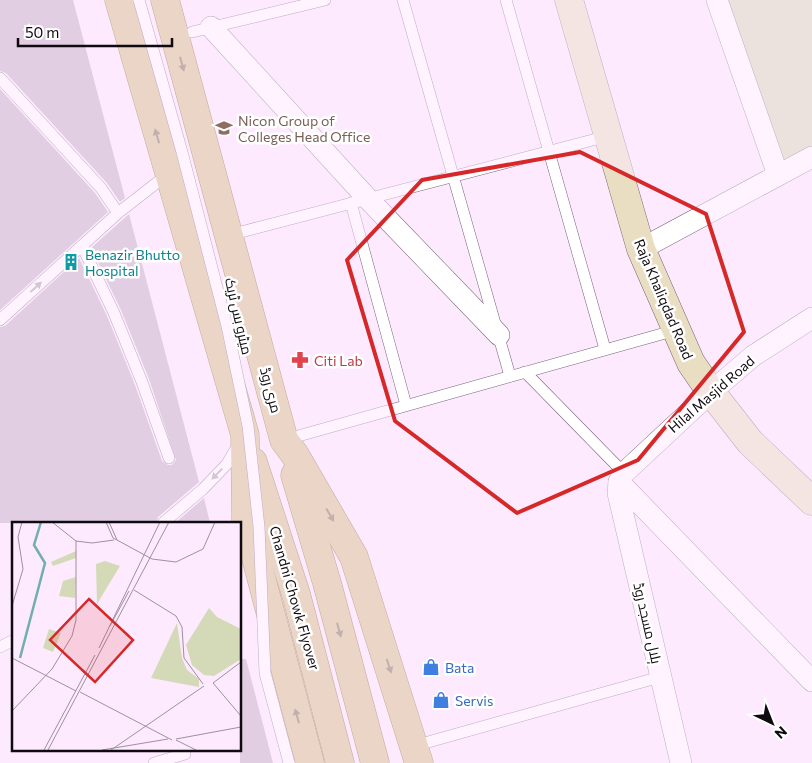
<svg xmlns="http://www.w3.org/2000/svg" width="812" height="763" font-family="Commissioner,Cairo,sans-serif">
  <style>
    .green { fill: #d4dab8 }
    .building { fill: #c0adc0 }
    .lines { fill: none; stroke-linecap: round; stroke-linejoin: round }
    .lane-casing { stroke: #766476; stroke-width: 12 }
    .street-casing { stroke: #766476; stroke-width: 22 }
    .secondary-casing { stroke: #766476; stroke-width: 29 }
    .primary-casing { stroke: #7b6125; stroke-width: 29 }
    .lane { stroke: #fff; stroke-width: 11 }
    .street { stroke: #fff; stroke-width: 21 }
    .secondary { stroke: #e9dec1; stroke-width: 28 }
    .primary { stroke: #d3bc83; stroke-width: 28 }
    .lane-bridge-casing { stroke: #766476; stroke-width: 12; stroke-linecap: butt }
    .lane-bridge { stroke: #fff; stroke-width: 11 }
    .oneway { fill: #7b6b4f }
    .oneway2 { fill: #9f9d9f }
    .marked { fill: none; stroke: #d62828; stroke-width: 4; stroke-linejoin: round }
    .labels { text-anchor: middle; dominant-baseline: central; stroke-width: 5; stroke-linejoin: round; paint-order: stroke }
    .education-label { font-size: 14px; fill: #785e54; stroke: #fff; text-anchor: start }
    .culture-label { font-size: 14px; fill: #0d838f; stroke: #fff; text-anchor: start }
    .street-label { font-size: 14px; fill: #0f0910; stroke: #fff }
    .health-label { font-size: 14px; fill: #be3a42; stroke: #fff; text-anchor: start }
    .shop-label { font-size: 14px; fill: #366cbe; stroke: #fff; text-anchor: start }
    .inset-river { fill: none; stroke: #71aeb0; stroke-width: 2.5 }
    .inset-road { fill: none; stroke: #9e909f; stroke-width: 1 }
    .view { fill: #d62828; fill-opacity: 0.15; stroke: #d62828; stroke-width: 2.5 }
    .inset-edge { fill: none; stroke: #0f0910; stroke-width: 2.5 }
  </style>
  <rect width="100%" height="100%" fill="#feeafe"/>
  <path class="green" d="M 717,0 L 812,0 L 812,157 L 778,175 Z"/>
  <g class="building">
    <path d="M 0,0 L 73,0 L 125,198 L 120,202 L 107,183 L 6,73 L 0,71 Z"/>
    <path d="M 0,89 L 95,193 L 108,212 L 0,310 Z"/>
    <path d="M 129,214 L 199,482 L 158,517 L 156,523 L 0,523 L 0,327 L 5,326 L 79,258 L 107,316 L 135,385 L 162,461 L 168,465 L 172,465 L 176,460 L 149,379 L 121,310 L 91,248 Z"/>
    <path d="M 204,498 L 210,523 L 175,523 Z"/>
    <path d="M 240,659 L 246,659 L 273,763 L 240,763 Z"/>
  </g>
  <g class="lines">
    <g class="lane-casing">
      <g id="lane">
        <path d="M 403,0 L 510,376"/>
        <path d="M 506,0 L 605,349"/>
        <path d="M 192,32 L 325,0"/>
        <path d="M 0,78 L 101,188 L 118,213"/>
        <path d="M 351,203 L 406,405"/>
        <path d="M 241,232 L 608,136"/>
        <path d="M 82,246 L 114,313 L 142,382 L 169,458"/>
        <path d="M 0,320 L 118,213 L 168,174"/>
        <path d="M 525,372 L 624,473"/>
        <path d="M 284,440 L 676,330"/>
        <path d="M 163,523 L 203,489 L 227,464 L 238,445"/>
        <path d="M 0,647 L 14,640"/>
        <path d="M 414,746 L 660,677"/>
        <path d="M 154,763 L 185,754"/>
      </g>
    </g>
    <g class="street-casing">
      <g id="street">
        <path d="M 717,0 L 778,175"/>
        <path d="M 211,27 L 368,199 L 499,335"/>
        <path d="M 641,249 L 812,157"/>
        <path d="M 619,482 L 812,681"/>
        <path d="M 681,763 L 618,493 L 619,482 L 624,473 L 711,392 L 753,356 L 812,318"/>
      </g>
    </g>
    <g class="secondary-casing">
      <path id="secondary" d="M 569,0 L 641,249 L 691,363 L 711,392 L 750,442 L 812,501"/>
    </g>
    <g class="primary-casing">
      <g id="primary">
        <path d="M 119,0 L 245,435 L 246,520 L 310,763"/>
        <path d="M 165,0 L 284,440 L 295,455 L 354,557 L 419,763"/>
        <path d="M 253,462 L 296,594 L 340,763"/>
        <path d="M 295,475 L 327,583 L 375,763"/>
      </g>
    </g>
    <use href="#lane" class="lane"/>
    <use href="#street" class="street"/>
    <use href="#secondary" class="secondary"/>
    <use href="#primary" class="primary"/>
    <g class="lane-bridge-casing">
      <path id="lane-bridge" d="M 139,0 L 182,152 L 227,326 L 248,426 L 259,527 L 265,673 L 289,763"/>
    </g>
    <use href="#lane-bridge" class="lane-bridge"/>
  </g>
  <defs><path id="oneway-solid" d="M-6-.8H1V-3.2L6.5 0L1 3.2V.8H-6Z" transform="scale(1.25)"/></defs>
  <g class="oneway">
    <use href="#oneway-solid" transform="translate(182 64) rotate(75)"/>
    <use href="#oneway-solid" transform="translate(157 136) rotate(-106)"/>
    <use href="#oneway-solid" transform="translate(330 515) rotate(60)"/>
    <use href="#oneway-solid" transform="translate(339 630) rotate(75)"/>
    <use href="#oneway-solid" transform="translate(389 666) rotate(72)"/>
    <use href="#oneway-solid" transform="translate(297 716) rotate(-105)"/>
  </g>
  <g class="oneway2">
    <use href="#oneway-solid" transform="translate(36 287) rotate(-42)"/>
    <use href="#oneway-solid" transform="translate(217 474) rotate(134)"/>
  </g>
  <path d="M0 0H812V763H0ZM 580,152 L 706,214 L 744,332 L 638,460 L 517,513 L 395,421 L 347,260 L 422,180 Z" fill="#feeafe" fill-opacity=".55" fill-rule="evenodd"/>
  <path class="marked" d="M 580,152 L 706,214 L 744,332 L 638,460 L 517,513 L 395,421 L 347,260 L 422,180 Z"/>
  <defs>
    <g id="university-bare" transform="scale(1.35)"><path d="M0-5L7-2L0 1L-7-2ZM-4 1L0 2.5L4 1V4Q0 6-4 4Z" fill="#8d6e63" stroke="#fff" stroke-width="2.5" paint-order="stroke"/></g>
    <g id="building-bare" transform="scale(1.35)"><path d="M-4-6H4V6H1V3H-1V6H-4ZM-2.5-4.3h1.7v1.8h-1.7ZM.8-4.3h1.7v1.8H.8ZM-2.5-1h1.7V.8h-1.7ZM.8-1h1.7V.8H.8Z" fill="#0f9aa8" stroke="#fff" stroke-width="2.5" paint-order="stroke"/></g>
    <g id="pharmacy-bare" transform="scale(1.35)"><path d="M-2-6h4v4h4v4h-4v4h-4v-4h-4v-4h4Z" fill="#e0444e" stroke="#fff" stroke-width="2.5" paint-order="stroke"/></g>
    <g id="shop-bare" transform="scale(1.35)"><path d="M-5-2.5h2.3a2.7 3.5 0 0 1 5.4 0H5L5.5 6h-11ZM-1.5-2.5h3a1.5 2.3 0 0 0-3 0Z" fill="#3f7fe0" stroke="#fff" stroke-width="2.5" paint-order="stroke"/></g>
  </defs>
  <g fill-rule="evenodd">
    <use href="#university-bare" x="224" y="128"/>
    <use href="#building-bare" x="71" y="262"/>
    <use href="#pharmacy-bare" x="300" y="360"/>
    <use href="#shop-bare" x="431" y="667"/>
    <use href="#shop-bare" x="441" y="700"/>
  </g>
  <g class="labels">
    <g class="education-label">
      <text x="238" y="120">Nicon Group of<tspan x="238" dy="16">Colleges Head Office</tspan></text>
    </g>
    <g class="culture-label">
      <text x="85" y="254">Benazir Bhutto<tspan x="85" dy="16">Hospital</tspan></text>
    </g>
    <g class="street-label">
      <text transform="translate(664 299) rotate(67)">Raja Khaliqdad Road</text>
      <text transform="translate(239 316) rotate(77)">میٹرو بس ٹریک</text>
      <text transform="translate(271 390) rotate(75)">مری روڈ</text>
      <text transform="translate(711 394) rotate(-41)">Hilal Masjid Road</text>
      <text transform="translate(295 598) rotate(74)">Chandni Chowk Flyover</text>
      <text transform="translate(648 623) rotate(77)">ہلال مسجد روڈ</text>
    </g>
    <g class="health-label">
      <text x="314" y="360">Citi Lab</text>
    </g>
    <g class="shop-label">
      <text x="445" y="667">Bata</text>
      <text x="455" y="700">Servis</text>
    </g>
  </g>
  <g transform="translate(12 522)">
    <rect width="229" height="229" fill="#feeafe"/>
    <path d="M 64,29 L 64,36 L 41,44 L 39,40 ZM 93,39 L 108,44 L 85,82 L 84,42 ZM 64,55 L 63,76 L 47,74 L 51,59 ZM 197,86 L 205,95 L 229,107 L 229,137 L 202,154 L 192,153 L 180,143 L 174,123 ZM 165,101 L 170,136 L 175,148 L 187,157 L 187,165 L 139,156 ZM 37,107 L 49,111 L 41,130 L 31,126 Z" fill="#d4dab8"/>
    <path class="inset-river" d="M 8,136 L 33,41 L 22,23 L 29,0"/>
    <path class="inset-road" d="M 40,0 L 64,19 L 80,21 L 102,18M 94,0 L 101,16 L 105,18 L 97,0M 105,18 L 140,37 L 164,40 L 191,27 L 203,0M 122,68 L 164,94 L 170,105 L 172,136 L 191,162M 0,84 L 11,47 L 6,15 L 10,0M 98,104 L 117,69M 87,126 L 148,0M 0,136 L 64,169M 229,140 L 201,161 L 229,194M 68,170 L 160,218M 0,189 L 40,147 L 60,114 L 64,98 L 64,19M 164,217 L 229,205M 164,218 L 184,228M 32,228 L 83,133M 36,228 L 157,0M 90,228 L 156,217M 99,228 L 192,164"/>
    <path class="view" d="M 77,77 L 121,118 L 83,160 L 38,118 Z"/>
    <rect width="229" height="229" class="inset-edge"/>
  </g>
  <g transform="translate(772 723) rotate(137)" stroke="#ffffff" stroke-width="4" paint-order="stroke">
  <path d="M0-4L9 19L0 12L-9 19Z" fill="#0f0910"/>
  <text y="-8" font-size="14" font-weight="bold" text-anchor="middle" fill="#0f0910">N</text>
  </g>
  <path d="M18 38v8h154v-8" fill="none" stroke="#0f0910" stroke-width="2.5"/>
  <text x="25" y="38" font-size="15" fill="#0f0910" stroke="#ffffff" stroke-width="4" paint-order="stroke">50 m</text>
</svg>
